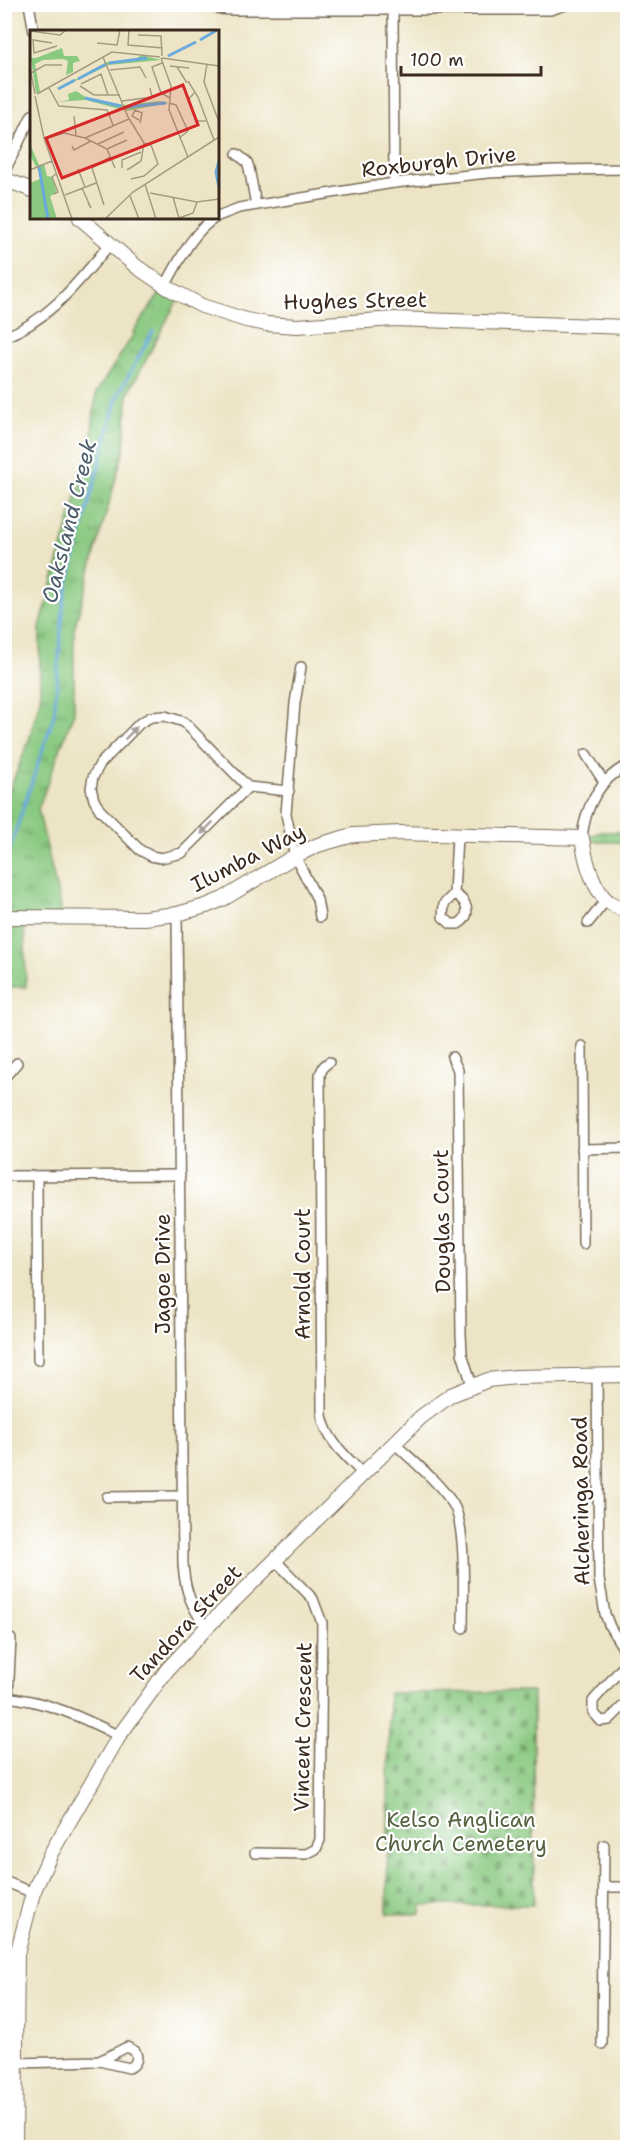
<svg xmlns="http://www.w3.org/2000/svg" width="632" height="2152" font-family="'Shantell Sans',sans-serif">
  <style>
    .cemetery { fill: url(#cemetery-stones); stroke: #627a4f; stroke-width: 1.5 }
    .park { fill: url(#park-tufts); stroke: #627a4f; stroke-width: 1.5 }
    .lines { fill: none; stroke-linecap: round; stroke-linejoin: round }
    .stream { stroke: #69a9dc; stroke-width: 3 }
    .street-casing { stroke: #796b58; stroke-width: 12 }
    .secondary-casing { stroke: #796b58; stroke-width: 16 }
    .street { stroke: #fff; stroke-width: 9 }
    .secondary { stroke: #fff; stroke-width: 14 }
    .oneway { fill: #a79f9a }
    .labels { text-anchor: middle; dominant-baseline: central; stroke-width: 4.5; stroke-linejoin: round; paint-order: stroke }
    .street-label { font-size: 21px; fill: #3b2a1e; stroke: #fff }
    .park-label { font-size: 21px; fill: #566240; stroke: #fff }
    .water-label { font-size: 22px; font-style: italic; fill: #4d5d6a; stroke: #fff }
    .inset-river { fill: none; stroke: #69a9dc; stroke-width: 3 }
    .inset-road { fill: none; stroke: #a69a82; stroke-width: 1.5 }
    .view { fill: #d62828; fill-opacity: 0.15; stroke: #d62828; stroke-width: 3 }
    .inset-edge { fill: none; stroke: #3b2a1e; stroke-width: 3 }
  </style>
  <defs>
    <pattern id="cemetery-stones" width="16" height="16" patternUnits="userSpaceOnUse" patternTransform="scale(1.5)"><rect width="16" height="16" fill="#89c980"/><path d="M2 7V4a2 2 0 0 1 4 0v3zM10 15v-3a2 2 0 0 1 4 0v3z" fill="#71a368"/></pattern>
    <pattern id="park-tufts" width="24" height="20" patternUnits="userSpaceOnUse" patternTransform="scale(1.5)"><rect width="24" height="20" fill="#89c980"/><path d="M3 7l-1-3M5 7V3M7 7l1-3M15 17l-1-3M17 17v-4M19 17l1-3" fill="none" stroke="#71a368"/></pattern>
  </defs>
  <rect width="100%" height="100%" fill="#fff"/>
  <filter id="ink" filterUnits="userSpaceOnUse"><feTurbulence type="fractalNoise" baseFrequency=".0167" numOctaves="2"/><feDisplacementMap in="SourceGraphic" scale="12" xChannelSelector="R" yChannelSelector="G"/><feConvolveMatrix kernelMatrix="1 2 1 2 8 2 1 2 1" color-interpolation-filters="sRGB"/></filter>
  <filter id="wash" filterUnits="userSpaceOnUse"><feTurbulence type="fractalNoise" baseFrequency=".008" numOctaves="4" result="noise"/><feDisplacementMap in="SourceGraphic" scale="24" xChannelSelector="R" yChannelSelector="G"/><feGaussianBlur stdDeviation="1.35" result="paint"/><feColorMatrix in="noise" values="0 0 0 0 0 0 0 0 0 0 0 0 0 0 0 0 0 1.4 0 .05"/><feComposite in="paint" operator="in"/></filter>
  <g filter="url(#wash)">
    <rect width="100%" height="100%" fill="#ede4c5"/>
    <path class="cemetery" d="M 533,1692 L 534,1905 L 422,1905 L 421,1914 L 387,1914 L 389,1693 Z"/>
    <g class="park">
      <path d="M 165,286 L 180,295 L 128,394 L 124,449 L 74,629 L 74,712 L 38,809 L 63,917 L 24,918 L 26,987 L 5,987 L 4,804 L 29,740 L 40,699 L 40,627 L 91,443 L 96,393 L 134,334 L 133,332 Z"/>
      <path d="M 601,832 L 627,832 L 627,842 L 601,842 L 582,838 Z"/>
    </g>
    <g class="lines">
      <path class="stream" d="M 4,866 L 54,715 L 64,598 L 117,397 L 153,331"/>
    </g>
  </g>
  <g filter="url(#ink)">
    <g class="lines">
      <g class="street-casing">
        <g id="street">
          <path d="M 29,4 L 34,32"/>
          <path d="M 207,4 L 219,9 L 231,10 L 550,10 L 569,4"/>
          <path d="M 393,10 L 394,183"/>
          <path d="M 237,154 L 247,162 L 249,168 L 256,205"/>
          <path d="M 4,173 L 32,115"/>
          <path d="M 218,216 L 239,208 L 394,183 L 488,173 L 556,170 L 628,169"/>
          <path d="M 165,286 C 179,262 191,233 215,218"/>
          <path d="M 4,337 C 51,320 80,279 111,243"/>
          <path d="M 301,667 L 295,703 L 286,814 L 295,856 L 317,899 L 320,917"/>
          <path d="M 586,754 L 604,782"/>
          <path d="M 248,787 L 182,853 L 161,858 L 151,856 L 140,850 L 100,810 L 94,800 L 91,788 L 93,777 L 100,764 L 140,723 L 151,717 L 165,716 L 184,722 L 248,787 L 289,791"/>
          <path d="M 582,838 C 585,807 599,779 628,765"/>
          <path d="M 454,894 L 444,904 L 443,917 L 451,924 L 458,924 C 473,916 467,900 454,894 L 457,836"/>
          <path d="M 177,914 L 183,1564 C 185,1592 191,1605 206,1628"/>
          <path d="M 588,923 L 606,900"/>
          <path d="M 582,1046 L 583,1244"/>
          <path d="M 452,1057 L 458,1070 L 461,1334 L 462,1353 L 472,1385"/>
          <path d="M 329,1062 L 324,1066 L 320,1074 L 322,1415 C 326,1440 346,1456 363,1474"/>
          <path d="M 4,1078 L 17,1063"/>
          <path d="M 582,1149 L 628,1148"/>
          <path d="M 4,1176 L 180,1175"/>
          <path d="M 37,1177 L 38,1360"/>
          <path d="M 597,1375 L 599,1579 L 605,1614 L 610,1627 L 628,1656"/>
          <path d="M 394,1443 C 413,1461 439,1482 453,1504 C 467,1527 463,1598 463,1628"/>
          <path d="M 107,1497 L 182,1496"/>
          <path d="M 628,1661 L 593,1701 L 593,1712 L 601,1721 L 609,1720 L 628,1701"/>
          <path d="M 4,1697 C 45,1700 84,1718 119,1736"/>
          <path d="M 8,1697 L 11,1639"/>
          <path d="M 255,1853 L 306,1854 L 316,1849 L 320,1840 L 322,1623 L 313,1599 L 275,1560"/>
          <path d="M 4,1881 L 33,1893"/>
          <path d="M 604,1887 L 628,1887"/>
          <path d="M 602,2044 L 604,1845"/>
          <path d="M 16,2063 L 99,2061 L 129,2068 C 136,2065 139,2058 135,2051 L 127,2047 L 99,2061"/>
        </g>
      </g>
      <g class="secondary-casing">
        <g id="secondary">
          <path d="M 4,179 L 32,190"/>
          <path d="M 80,218 L 137,267 L 168,288 L 202,306 L 246,320 L 267,324 L 297,326 L 394,319 L 628,327"/>
          <path d="M 4,917 L 145,918 L 177,914 L 206,906 L 223,899 L 295,856 L 318,845 L 353,835 L 401,833 L 582,838 C 585,858 591,884 606,900 C 612,905 621,908 628,912"/>
          <path d="M 15,2148 L 17,1954 L 33,1893 L 51,1853 L 119,1736 L 167,1670 L 206,1628 L 421,1417 L 451,1395 L 488,1380 L 516,1377 L 628,1375"/>
        </g>
      </g>
      <use href="#street" class="street"/>
      <use href="#secondary" class="secondary"/>
    </g>
    <defs><path id="oneway-solid" d="M-6-.8H1V-3.2L6.5 0L1 3.2V.8H-6Z" transform="scale(1.5)"/></defs>
    <g class="oneway">
      <use href="#oneway-solid" transform="translate(131 733) rotate(-45)"/>
      <use href="#oneway-solid" transform="translate(207 828) rotate(135)"/>
    </g>
  </g>
  <g class="labels">
    <g class="street-label">
      <text transform="translate(439 162) rotate(-6)">Roxburgh Drive</text>
      <text transform="translate(355 301) rotate(-1)">Hughes Street</text>
      <text transform="translate(248 858) rotate(-27)">Ilumba Way</text>
      <text transform="translate(442 1221) rotate(-91)">Douglas Court</text>
      <text transform="translate(163 1274) rotate(-90)">Jagoe Drive</text>
      <text transform="translate(303 1274) rotate(-90)">Arnold Court</text>
      <text transform="translate(581 1501) rotate(-91)">Alcheringa Road</text>
      <text transform="translate(186 1624) rotate(-47)">Tandora Street</text>
      <text transform="translate(303 1727) rotate(-89)">Vincent Crescent</text>
    </g>
    <g class="park-label">
      <text x="461" y="1820">Kelso Anglican<tspan x="461" dy="24">Church Cemetery</tspan></text>
    </g>
    <g class="water-label">
      <text transform="translate(69 521) rotate(-76)">Oaksland Creek</text>
    </g>
  </g>
  <g transform="translate(30 30)">
    <rect width="189" height="189" fill="#ede4c5"/>
    <path d="M 32,18 L 34,26 L 47,26 L 50,31 L 43,33 L 43,42 L 36,45 L 38,31 L 33,29 L 13,30 L 5,34 L 10,62 L 6,63 L 0,22 L 1,28 L 6,28 ZM 111,25 L 131,30 L 79,35 L 26,60 L 77,32 L 104,31 ZM 46,61 L 59,69 L 94,75 L 130,71 L 139,73 L 96,81 L 56,70 L 26,72 L 39,70 L 38,64 ZM 0,114 L 9,135 L 14,134 L 17,146 L 22,147 L 27,163 L 20,166 L 27,189 L 0,189 L 0,153 L 12,148 L 0,125 Z" fill="#89c980"/>
    <path class="inset-river" d="M 170,10 L 187,0M 138,26 L 166,12M 79,33 L 117,28M 48,49 L 76,34M 28,59 L 45,50M 55,68 L 91,76M 97,77 L 136,73M 189,131 L 186,142 L 189,157M 9,137 L 18,189"/>
    <path class="inset-road" d="M 99,0 L 98,15 L 133,18M 0,1 L 30,5 L 36,0M 108,5 L 131,6 L 132,26M 22,13 L 3,10 L 4,23 L 27,16M 67,13 L 87,15 L 90,0M 73,27 L 98,87 L 114,113M 131,28 L 141,56 L 139,80 L 158,127M 132,28 L 189,36M 132,33 L 122,37 L 131,63 L 140,68M 177,34 L 174,52 L 189,92M 140,36 L 159,38M 147,37 L 157,53M 0,38 L 5,64M 80,40 L 110,37 L 116,48M 1,43 L 15,35 L 32,35M 158,51 L 168,67 L 184,110M 51,54 L 71,44 L 78,65M 50,56 L 64,65 L 90,65M 19,58 L 29,76 L 77,80 L 83,95M 165,62 L 158,70 L 166,91 L 176,91M 7,64 L 82,22 L 130,27M 5,66 L 14,108 L 42,189M 92,71 L 122,67 L 120,58M 139,73 L 146,75 L 158,101 L 149,108M 44,86 L 46,105M 109,90 L 102,86 L 105,80 L 112,83 L 110,93M 55,108 L 99,89M 15,109 L 34,103 L 55,108 L 77,119 L 85,138M 68,114 L 94,102M 42,116 L 44,120 L 61,111M 77,119 L 97,110M 92,138 L 92,130 L 111,122M 48,139 L 55,157M 0,140 L 22,131M 97,140 L 111,131 L 114,113M 101,149 L 114,146 L 128,134 L 121,115 L 114,113M 115,154 L 126,189M 52,158 L 61,178 L 58,173M 120,163 L 167,172 L 189,169M 24,164 L 28,162 L 22,147 L 26,144M 35,165 L 66,153M 100,166 L 109,189M 143,167 L 149,188M 72,169 L 74,175 L 62,138 L 80,127M 149,188 L 163,183 L 167,172M 75,189 L 103,162 L 189,107"/>
    <path class="view" d="M 153,55 L 168,95 L 32,148 L 16,108 Z"/>
    <rect width="189" height="189" class="inset-edge"/>
  </g>
  <rect width="632" height="2152" fill="none" stroke="#fff" stroke-width="24"/>
  <path d="M401 66v9h140v-9" fill="none" stroke="#3b2a1e" stroke-width="3"/>
  <text x="410" y="66" font-size="18" fill="#3b2a1e" stroke="#ffffff" stroke-width="4.5" paint-order="stroke">100 m</text>
</svg>
